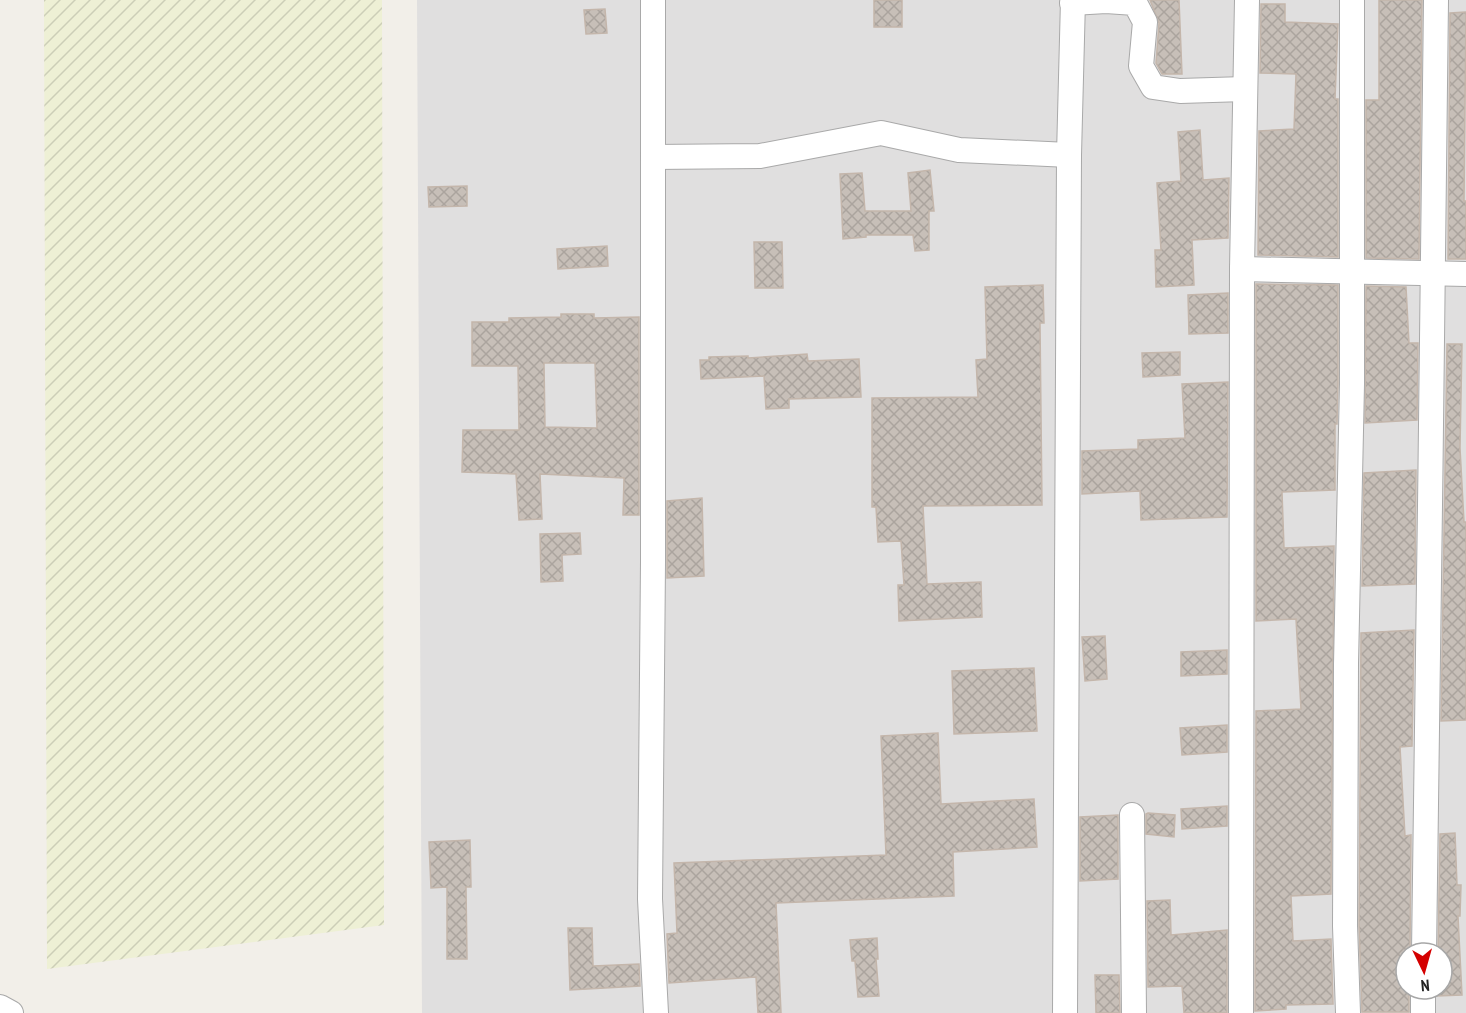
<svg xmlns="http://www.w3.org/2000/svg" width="1466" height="1013" font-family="'PT Sans Narrow',sans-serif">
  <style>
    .residential { fill: #e0dfdf; fill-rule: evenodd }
    .farmland { fill: url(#farmland-furrows) }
    .building { fill: url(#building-cross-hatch); stroke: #c4b6ab; stroke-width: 1.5; fill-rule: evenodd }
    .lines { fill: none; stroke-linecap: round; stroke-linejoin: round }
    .minor-casing { stroke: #a9a9a9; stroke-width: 26 }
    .minor { stroke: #fff; stroke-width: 24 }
  </style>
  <defs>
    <pattern id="farmland-furrows" width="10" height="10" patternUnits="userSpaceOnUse" patternTransform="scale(1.5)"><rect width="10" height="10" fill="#eef0d5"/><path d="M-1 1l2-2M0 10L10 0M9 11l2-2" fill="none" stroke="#ccceb7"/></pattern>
    <pattern id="building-cross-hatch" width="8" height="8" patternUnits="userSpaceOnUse" patternTransform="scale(1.5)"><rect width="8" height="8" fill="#c7bfb8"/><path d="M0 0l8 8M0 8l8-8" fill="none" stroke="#aba49e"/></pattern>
  </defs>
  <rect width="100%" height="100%" fill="#f2efe9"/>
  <path class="residential" d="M 417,0 L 1466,0 L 1466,1013 L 422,1013 ZM 1406,953 L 1442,953 L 1442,989 L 1406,989 Z"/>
  <path class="farmland" d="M 44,0 L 382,0 L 384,925 L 47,969 Z"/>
  <g class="building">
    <rect x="874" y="0" width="28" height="27"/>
    <path d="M 1150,0 L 1179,0 L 1182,74 L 1162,74 L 1156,63 L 1159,23 Z"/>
    <path d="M 1379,0 L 1422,0 L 1419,259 L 1366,258 L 1366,100 L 1379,100 Z"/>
    <path d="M 1261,4 L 1285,4 L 1285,22 L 1338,24 L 1335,99 L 1338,99 L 1338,257 L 1258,255 L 1259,131 L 1294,129 L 1296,74 L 1260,73 Z"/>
    <path d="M 605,9 L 607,33 L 586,34 L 584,10 Z"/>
    <path d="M 1466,12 L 1464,201 L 1466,201 L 1466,259 L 1448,259 L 1450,13 Z"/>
    <path d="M 1200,130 L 1203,180 L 1229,178 L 1228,238 L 1192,240 L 1194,285 L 1156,287 L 1155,250 L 1161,250 L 1157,183 L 1181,181 L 1178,132 Z"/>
    <path d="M 930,170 L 934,211 L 929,211 L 929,250 L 915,251 L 913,235 L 866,235 L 866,237 L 843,239 L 840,174 L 862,173 L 865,211 L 911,211 L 908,173 Z"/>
    <path d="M 467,186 L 467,206 L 429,207 L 428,187 Z"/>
    <path d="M 754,242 L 782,242 L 783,288 L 755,288 Z"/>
    <path d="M 607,246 L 608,266 L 558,269 L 557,249 Z"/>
    <path d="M 1256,284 L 1338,285 L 1338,384 L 1337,424 L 1335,424 L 1335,490 L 1282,492 L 1284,548 L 1334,546 L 1331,894 L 1291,896 L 1293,941 L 1331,939 L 1333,1004 L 1286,1005 L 1286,1009 L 1255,1011 L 1256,711 L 1301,709 L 1296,619 L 1256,621 Z"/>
    <path d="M 1043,285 L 1044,323 L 1040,323 L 1042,505 L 923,506 L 927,584 L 981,582 L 982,617 L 899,621 L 898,585 L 904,585 L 901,541 L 878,542 L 876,507 L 872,507 L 872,398 L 978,397 L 976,360 L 987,359 L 985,287 Z"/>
    <path d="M 1366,286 L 1406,287 L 1409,343 L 1418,343 L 1417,420 L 1365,423 Z"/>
    <path d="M 1228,293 L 1228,333 L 1189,334 L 1188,295 Z"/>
    <path d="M 561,314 L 594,314 L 594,318 L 639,317 L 639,515 L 623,515 L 624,478 L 540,474 L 542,519 L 519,520 L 516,474 L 462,472 L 463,430 L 519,430 L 518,366 L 472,366 L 472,322 L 509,322 L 509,318 L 561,317 ZM 544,363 L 595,363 L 597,428 L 545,427 Z"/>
    <path d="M 1447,344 L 1462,344 L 1460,448 L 1464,522 L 1466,522 L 1466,720 L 1441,721 Z"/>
    <path d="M 1180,352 L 1180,375 L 1143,377 L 1142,353 Z"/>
    <path d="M 807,354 L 808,361 L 859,359 L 861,397 L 789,399 L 789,408 L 766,409 L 764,376 L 701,379 L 700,360 L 709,360 L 709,357 L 748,356 L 748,358 Z"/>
    <path d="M 1228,382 L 1227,517 L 1141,520 L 1140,491 L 1082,494 L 1082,451 L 1138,449 L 1138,440 L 1185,438 L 1182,384 Z"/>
    <path d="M 1416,470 L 1415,584 L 1362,586 L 1364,473 Z"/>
    <path d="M 702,498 L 704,576 L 667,578 L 667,501 Z"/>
    <path d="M 580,533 L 581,554 L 562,555 L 563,581 L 541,582 L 540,534 Z"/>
    <path d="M 1414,630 L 1412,746 L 1400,747 L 1405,836 L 1411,835 L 1410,953 L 1406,953 L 1406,989 L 1409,989 L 1409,1012 L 1362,1012 L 1359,926 L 1361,633 Z"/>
    <path d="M 1105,636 L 1107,679 L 1085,681 L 1082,637 Z"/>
    <path d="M 1227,650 L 1227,674 L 1181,676 L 1181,652 Z"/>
    <path d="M 1034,668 L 1037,731 L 954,734 L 952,671 Z"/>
    <path d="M 1227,725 L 1227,752 L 1182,755 L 1180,728 Z"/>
    <path d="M 938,733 L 941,804 L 1034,799 L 1037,847 L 953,852 L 954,896 L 776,903 L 781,1013 L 758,1013 L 756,977 L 669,983 L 667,934 L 677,933 L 674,863 L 886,855 L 881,736 Z"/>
    <path d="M 1227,806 L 1227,826 L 1182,829 L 1181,809 Z"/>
    <path d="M 1148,813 L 1175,815 L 1174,837 L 1146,834 L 1146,814 Z"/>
    <path d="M 1118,815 L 1118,879 L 1080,881 L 1080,817 Z"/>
    <path d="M 1455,833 L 1457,885 L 1461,885 L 1460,916 L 1458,916 L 1462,995 L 1437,996 L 1437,989 L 1442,989 L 1442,953 L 1438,953 L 1440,834 Z"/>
    <path d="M 470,840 L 471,887 L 466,887 L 467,959 L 447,959 L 447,887 L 431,888 L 429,842 Z"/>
    <path d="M 1170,900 L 1171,935 L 1227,930 L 1227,1013 L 1184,1013 L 1182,986 L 1148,987 L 1147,901 Z"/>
    <path d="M 568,928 L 592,928 L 593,966 L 639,964 L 640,986 L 570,990 Z"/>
    <path d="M 877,938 L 878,959 L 876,959 L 879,996 L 858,997 L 855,961 L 852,961 L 850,940 Z"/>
    <path d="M 1095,975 L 1119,975 L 1120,1013 L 1096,1013 Z"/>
  </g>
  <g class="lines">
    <g class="minor-casing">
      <g id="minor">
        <path d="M 653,0 L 653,562 L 650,899 L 656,1013"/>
        <path d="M 1072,3 L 1106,1 L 1135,3 L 1145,22 L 1141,66 L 1153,87 L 1180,91 L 1245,89"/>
        <path d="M 653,157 L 760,156 L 881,133 L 959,150 L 1069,155"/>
        <path d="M 1242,269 L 1466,274"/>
        <path d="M 1132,815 L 1134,1013"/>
        <path d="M 1424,953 C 1427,635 1434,318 1436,0"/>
        <path d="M 0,1007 L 11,1013"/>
        <path d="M 1065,1013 L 1069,155 L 1073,0"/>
        <path d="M 1241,1013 L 1242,269 L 1247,0"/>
        <path d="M 1348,1013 L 1345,926 L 1346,664 L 1352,384 L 1352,0"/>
        <path d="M 1423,1013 L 1423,989"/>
      </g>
    </g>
    <use href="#minor" class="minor"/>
  </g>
  <g transform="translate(1424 971) rotate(175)"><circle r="28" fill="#ffffff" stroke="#a7a7a7" stroke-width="1.5"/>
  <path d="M0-4.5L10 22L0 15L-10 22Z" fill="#d40000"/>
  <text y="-9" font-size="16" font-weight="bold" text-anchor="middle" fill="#222222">N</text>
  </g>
</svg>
